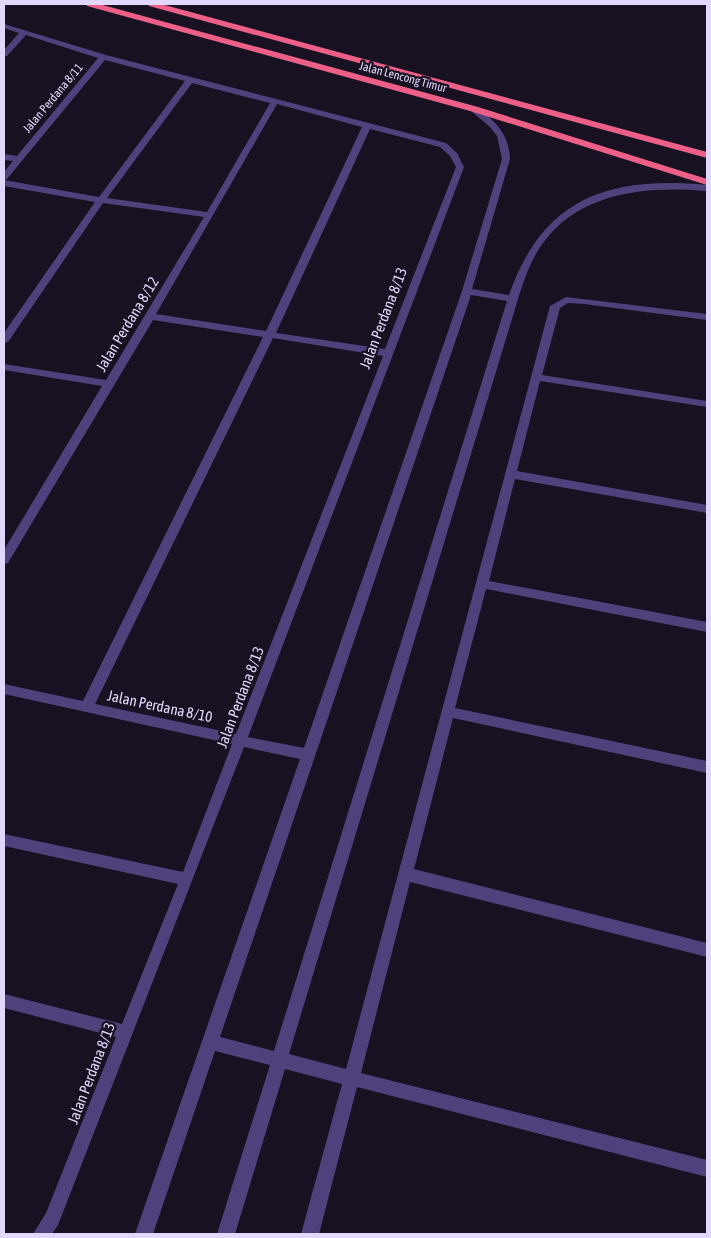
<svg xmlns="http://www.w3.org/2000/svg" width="711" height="1238" font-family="'Asap Condensed',sans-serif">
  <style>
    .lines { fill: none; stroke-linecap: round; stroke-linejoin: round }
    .minor { fill: #4f417b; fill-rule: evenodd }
    .highway { fill: #ec6088; fill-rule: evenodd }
    .labels { text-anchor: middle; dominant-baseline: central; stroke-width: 4.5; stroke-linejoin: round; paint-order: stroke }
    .far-street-label { font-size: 12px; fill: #e1d7fa; stroke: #171122 }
    .street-label { font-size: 15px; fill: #e1d7fa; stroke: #171122 }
  </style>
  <rect width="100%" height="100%" fill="#171122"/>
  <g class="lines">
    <path class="minor" d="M 4,24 L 106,55 L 446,143 L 457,153 L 464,167 L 248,737 L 304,748 L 462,291 L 502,159 L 497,136 L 490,127 L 471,111 L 471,107 L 477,107 C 496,122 509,134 510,159 L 472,289 L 509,295 C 543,197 610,176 707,185 L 707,191 C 648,186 581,191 543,243 C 531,259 524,280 518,299 L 289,1054 L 346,1069 L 550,306 L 566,297 L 707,314 L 707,320 L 584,304 L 568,303 L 560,308 L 542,375 L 707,401 L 707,407 L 540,381 L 517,471 L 707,505 L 707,513 L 515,479 L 489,581 L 707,622 L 707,632 L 486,589 L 455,708 L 707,761 L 707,773 L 453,718 L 414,869 L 707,943 L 707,957 L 410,882 L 361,1073 L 707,1160 L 707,1177 L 357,1087 L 319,1234 L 301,1234 L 342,1084 L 285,1069 L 235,1234 L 217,1234 L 270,1065 L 215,1051 L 153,1234 L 135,1234 L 300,759 L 244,747 L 58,1225 L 52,1234 L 33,1234 L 46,1213 L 116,1037 L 4,1008 L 4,994 L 122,1024 L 178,884 L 4,846 L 4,834 L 183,872 L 232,744 L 4,694 L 4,684 L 83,701 L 263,337 L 153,320 L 8,563 L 4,564 L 4,550 L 102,386 L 4,370 L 4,364 L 106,380 L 204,217 L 103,203 L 8,342 L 4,343 L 4,333 L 95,202 L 4,186 L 4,180 L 99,197 L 185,81 L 105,60 L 7,179 L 4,180 L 4,172 L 13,161 L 4,160 L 4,154 L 17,156 L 98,58 L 26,35 L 7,56 L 4,56 L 4,50 L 19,33 L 4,28 ZM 192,83 L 270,103 L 207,212 L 107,198 ZM 277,104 L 362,127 L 266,331 L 156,314 ZM 370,129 L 440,147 L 450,156 L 456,167 L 385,349 L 276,333 ZM 471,295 L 507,301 L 274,1051 L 220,1037 ZM 273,338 L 383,356 L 236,734 L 95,704 Z"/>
    <g class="highway">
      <path d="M 86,4 L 99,4 L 478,107 L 707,179 L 707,185 L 470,111 L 87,6 Z"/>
      <path d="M 148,4 L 161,4 L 707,152 L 707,158 L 149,6 Z"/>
    </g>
  </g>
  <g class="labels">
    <g class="far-street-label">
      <text transform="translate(403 77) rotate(15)">Jalan Lencong Timur</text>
      <text transform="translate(53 98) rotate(-50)">Jalan Perdana 8/11</text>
    </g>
    <g class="street-label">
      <text transform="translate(383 318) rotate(-69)">Jalan Perdana 8/13</text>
      <text transform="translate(127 324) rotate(-59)">Jalan Perdana 8/12</text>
      <text transform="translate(240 697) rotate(-69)">Jalan Perdana 8/13</text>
      <text transform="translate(160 706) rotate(12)">Jalan Perdana 8/10</text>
      <text transform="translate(91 1073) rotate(-69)">Jalan Perdana 8/13</text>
    </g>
  </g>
  <rect width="711" height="1238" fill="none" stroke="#e1d7fa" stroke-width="10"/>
</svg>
